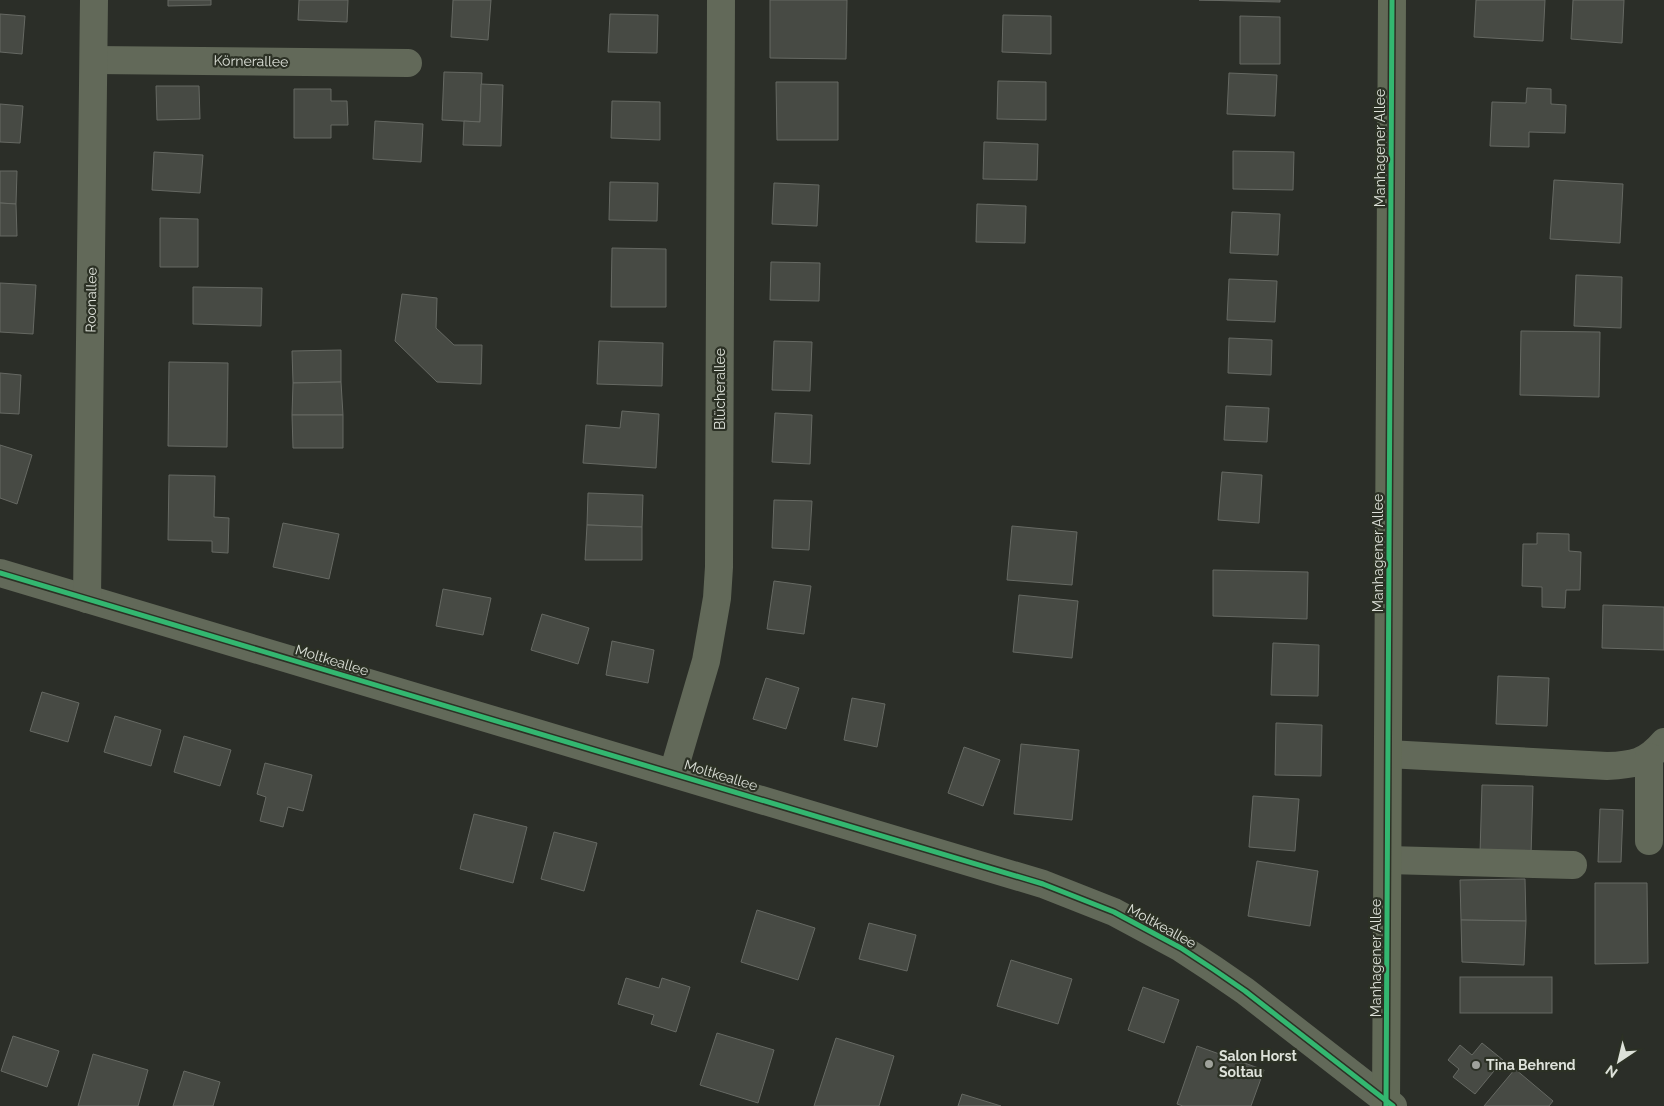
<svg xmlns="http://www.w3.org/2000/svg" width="1664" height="1106" font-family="Raleway,sans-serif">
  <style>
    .building { fill: #474a44; stroke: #666963 }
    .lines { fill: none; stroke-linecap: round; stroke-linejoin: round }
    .minor { stroke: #626959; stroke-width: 28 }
    .major { stroke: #626a57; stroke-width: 28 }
    .cycleway-casing { stroke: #2c3125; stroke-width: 8 }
    .cycleway { stroke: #33b770; stroke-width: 5 }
    .poi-dot { fill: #9fa29b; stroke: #2c3125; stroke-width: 2 }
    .labels { text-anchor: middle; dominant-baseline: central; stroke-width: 4.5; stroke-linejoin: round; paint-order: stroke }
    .street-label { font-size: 14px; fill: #dde1d9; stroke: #2c3125 }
    .poi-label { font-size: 14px; font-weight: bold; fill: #dde1d9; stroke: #2c3125; text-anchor: start }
  </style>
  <rect width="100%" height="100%" fill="#2b2e28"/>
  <g class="building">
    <path d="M 168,0 L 211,0 L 211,5 L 168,6 Z"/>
    <path d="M 299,0 L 348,0 L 347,22 L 298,20 Z"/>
    <path d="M 453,0 L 491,0 L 488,40 L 451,37 Z"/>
    <path d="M 770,0 L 847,0 L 846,59 L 770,58 Z"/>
    <path d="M 1199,0 L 1280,0 L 1280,2 Z"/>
    <path d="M 1476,0 L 1545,0 L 1543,41 L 1474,37 Z"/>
    <path d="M 1573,0 L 1624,0 L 1622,43 L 1571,39 Z"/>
    <path d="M 0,14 L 25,16 L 22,54 L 0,52 Z"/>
    <path d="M 610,14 L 658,15 L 657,53 L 608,52 Z"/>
    <path d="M 1003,15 L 1051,16 L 1051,54 L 1002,52 Z"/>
    <path d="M 1240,16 L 1280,17 L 1280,64 L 1240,64 Z"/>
    <path d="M 444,72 L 482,73 L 480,122 L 442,120 Z"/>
    <path d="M 1229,73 L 1277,75 L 1275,116 L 1227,114 Z"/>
    <path d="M 998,81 L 1046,82 L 1046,120 L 997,119 Z"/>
    <path d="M 776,82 L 838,82 L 838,140 L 777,140 Z"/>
    <path d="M 481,84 L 503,85 L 501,146 L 463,145 L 464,121 L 480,122 Z"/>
    <path d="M 156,86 L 199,86 L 200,119 L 157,120 Z"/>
    <path d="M 1527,88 L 1551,89 L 1551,104 L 1566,105 L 1565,133 L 1529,132 L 1529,147 L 1490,146 L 1492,102 L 1526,103 Z"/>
    <path d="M 294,89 L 331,89 L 331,101 L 347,101 L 348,125 L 331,125 L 331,138 L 294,138 Z"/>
    <path d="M 612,101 L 660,102 L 660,140 L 611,138 Z"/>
    <path d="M 0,104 L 23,106 L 20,143 L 0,142 Z"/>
    <path d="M 375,121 L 423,124 L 421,162 L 373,159 Z"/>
    <path d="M 984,142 L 1038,144 L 1037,180 L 983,179 Z"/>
    <path d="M 1233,151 L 1294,152 L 1293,190 L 1233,189 Z"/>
    <path d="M 154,152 L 203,155 L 200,193 L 152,190 Z"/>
    <path d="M 0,171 L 17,171 L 16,204 L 0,203 Z"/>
    <path d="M 1554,180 L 1623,184 L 1620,243 L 1550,239 Z"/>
    <path d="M 610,182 L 658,183 L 657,221 L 609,220 Z"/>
    <path d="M 774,183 L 819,185 L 817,226 L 772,224 Z"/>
    <path d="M 0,203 L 16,204 L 17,236 L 0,236 Z"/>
    <path d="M 977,204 L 1026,206 L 1025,243 L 976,242 Z"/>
    <path d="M 1232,212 L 1280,214 L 1278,255 L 1230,253 Z"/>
    <path d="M 160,218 L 198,219 L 198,267 L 160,267 Z"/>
    <path d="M 612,248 L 666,249 L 666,307 L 611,307 Z"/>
    <path d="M 771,262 L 820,263 L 819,301 L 770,300 Z"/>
    <path d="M 1576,275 L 1622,277 L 1621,328 L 1574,326 Z"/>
    <path d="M 1229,279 L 1277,281 L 1275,322 L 1227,320 Z"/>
    <path d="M 0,283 L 36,285 L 33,334 L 0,332 Z"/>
    <path d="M 193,287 L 262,288 L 261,326 L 193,324 Z"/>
    <path d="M 402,294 L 437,298 L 436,328 L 454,345 L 482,345 L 481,384 L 437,382 L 395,341 Z"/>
    <path d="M 1521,331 L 1600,332 L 1599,397 L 1520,395 Z"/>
    <path d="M 1229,338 L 1272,340 L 1271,375 L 1228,373 Z"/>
    <path d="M 599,341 L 663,343 L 662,386 L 597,384 Z"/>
    <path d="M 774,341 L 812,342 L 810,391 L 772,390 Z"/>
    <path d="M 341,350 L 341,382 L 293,383 L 292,351 Z"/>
    <path d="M 169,362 L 228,363 L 227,447 L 168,446 Z"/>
    <path d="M 0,373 L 21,375 L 19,414 L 0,413 Z"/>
    <path d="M 341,382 L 343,415 L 292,415 L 293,383 Z"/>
    <path d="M 1226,406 L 1269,408 L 1267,442 L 1224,440 Z"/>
    <path d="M 622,411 L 659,414 L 656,468 L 583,463 L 586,425 L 620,428 Z"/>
    <path d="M 775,413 L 812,415 L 810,464 L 772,462 Z"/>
    <path d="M 292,415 L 343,415 L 343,448 L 293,448 Z"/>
    <path d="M 0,445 L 32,455 L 17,504 L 0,498 Z"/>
    <path d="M 1222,472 L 1262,475 L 1259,523 L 1218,520 Z"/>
    <path d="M 169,475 L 215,476 L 214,517 L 229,518 L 228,553 L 212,552 L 212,541 L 168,540 Z"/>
    <path d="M 588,493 L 643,495 L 642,527 L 587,525 Z"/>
    <path d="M 774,500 L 812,501 L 809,550 L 772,548 Z"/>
    <path d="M 283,523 L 339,534 L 329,579 L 273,567 Z"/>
    <path d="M 587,525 L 642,527 L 642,560 L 585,560 Z"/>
    <path d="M 1012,526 L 1077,532 L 1072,585 L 1007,580 Z"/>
    <path d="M 1537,533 L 1569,534 L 1569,551 L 1581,552 L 1580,590 L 1566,590 L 1565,608 L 1542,607 L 1542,587 L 1522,586 L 1523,544 L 1537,544 Z"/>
    <path d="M 1213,570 L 1308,572 L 1307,619 L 1213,616 Z"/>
    <path d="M 774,581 L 811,586 L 804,634 L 767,629 Z"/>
    <path d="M 443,589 L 491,598 L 483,635 L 436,626 Z"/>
    <path d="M 1019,595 L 1078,601 L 1072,658 L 1013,652 Z"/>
    <path d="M 1603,605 L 1664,607 L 1664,650 L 1602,648 Z"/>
    <path d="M 542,614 L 589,628 L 578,664 L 531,650 Z"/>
    <path d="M 612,641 L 654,650 L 648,683 L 606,675 Z"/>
    <path d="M 1273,643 L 1319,645 L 1318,696 L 1271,695 Z"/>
    <path d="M 1498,676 L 1549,678 L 1547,726 L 1496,724 Z"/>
    <path d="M 766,678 L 799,688 L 786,729 L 753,719 Z"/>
    <path d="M 42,692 L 79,703 L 68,742 L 30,731 Z"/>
    <path d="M 852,698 L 885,704 L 877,747 L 844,740 Z"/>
    <path d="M 115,716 L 161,730 L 151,766 L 104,752 Z"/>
    <path d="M 1276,723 L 1322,725 L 1321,776 L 1275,775 Z"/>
    <path d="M 184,736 L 231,750 L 220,786 L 174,772 Z"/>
    <path d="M 1021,744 L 1079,750 L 1072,820 L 1014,814 Z"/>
    <path d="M 964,747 L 1000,760 L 983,806 L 948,793 Z"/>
    <path d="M 265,763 L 312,775 L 303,811 L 288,807 L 283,827 L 260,821 L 266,797 L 257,794 Z"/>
    <path d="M 1482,785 L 1533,786 L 1531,855 L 1480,854 Z"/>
    <path d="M 1253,796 L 1299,799 L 1295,851 L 1249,847 Z"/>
    <path d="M 1600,809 L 1623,810 L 1621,862 L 1598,862 Z"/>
    <path d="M 474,814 L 527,827 L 513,883 L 460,869 Z"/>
    <path d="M 554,832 L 597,843 L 584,891 L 541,879 Z"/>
    <path d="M 1257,861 L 1318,871 L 1310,926 L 1248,916 Z"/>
    <path d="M 1525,879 L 1526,921 L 1461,920 L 1460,880 Z"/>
    <path d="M 1595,883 L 1647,883 L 1648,963 L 1595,964 Z"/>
    <path d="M 757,910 L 815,928 L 798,980 L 741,962 Z"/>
    <path d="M 1461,920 L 1526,921 L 1524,965 L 1462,962 Z"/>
    <path d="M 869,923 L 916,935 L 907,971 L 859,959 Z"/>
    <path d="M 1011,960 L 1072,979 L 1058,1024 L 997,1006 Z"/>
    <rect x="1460" y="977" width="92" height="36"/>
    <path d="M 626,978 L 659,988 L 662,978 L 690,987 L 676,1032 L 651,1024 L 654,1015 L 618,1004 Z"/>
    <path d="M 1143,987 L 1179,1000 L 1164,1043 L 1128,1030 Z"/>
    <path d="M 717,1033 L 774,1050 L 758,1103 L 700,1085 Z"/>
    <path d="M 13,1036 L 59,1051 L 47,1087 L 1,1071 Z"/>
    <path d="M 836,1038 L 894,1056 L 879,1106 L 814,1106 Z"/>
    <path d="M 1482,1043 L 1503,1060 L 1475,1094 L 1453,1077 L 1459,1069 L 1448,1060 L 1460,1045 L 1472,1055 Z"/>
    <path d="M 1197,1046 L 1264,1070 L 1251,1106 L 1183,1106 L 1177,1104 Z"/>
    <path d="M 93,1054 L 148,1070 L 138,1106 L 78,1106 Z"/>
    <path d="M 1515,1069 L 1553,1101 L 1549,1106 L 1484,1106 Z"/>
    <path d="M 184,1071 L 220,1082 L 213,1106 L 173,1106 Z"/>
    <path d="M 962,1094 L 1001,1106 L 958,1106 Z"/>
  </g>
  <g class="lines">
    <g class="minor">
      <path d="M 94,60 L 408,63"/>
      <path d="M 0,573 L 1043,884 L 1114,912 L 1181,948 L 1213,969 L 1245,991 L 1393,1106"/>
      <path d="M 87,599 L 94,0"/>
      <path d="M 1388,754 L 1607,766 C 1633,765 1646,763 1664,742"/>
      <path d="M 1649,757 L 1649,841"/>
      <path d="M 673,773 L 706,661 L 717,598 L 719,567 L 721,0"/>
      <path d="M 1388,860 L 1573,865"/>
    </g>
    <path class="major" d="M 1386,1106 L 1392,0"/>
    <g class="cycleway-casing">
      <g id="cycleway">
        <path d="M 0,573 L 1043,884 L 1114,912 L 1181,948 L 1213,969 L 1245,991 L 1393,1106"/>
        <path d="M 1386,1106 L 1392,0"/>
      </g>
    </g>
    <use href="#cycleway" class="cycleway"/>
  </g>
  <g class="poi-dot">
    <circle cx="1209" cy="1064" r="5"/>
    <circle cx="1476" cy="1065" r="5"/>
  </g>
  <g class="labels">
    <g class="street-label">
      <text transform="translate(251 61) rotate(1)">Körnerallee</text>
      <text transform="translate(1380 148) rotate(-90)">Manhagener Allee</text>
      <text transform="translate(91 300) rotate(-89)">Roonallee</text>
      <text transform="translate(720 389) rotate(-90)">Blücherallee</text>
      <text transform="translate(1378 553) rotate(-90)">Manhagener Allee</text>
      <text transform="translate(332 660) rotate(17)">Moltkeallee</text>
      <text transform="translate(721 775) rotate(17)">Moltkeallee</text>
      <text transform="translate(1162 926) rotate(29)">Moltkeallee</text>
      <text transform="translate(1376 958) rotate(-90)">Manhagener Allee</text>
    </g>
    <g class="poi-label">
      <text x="1219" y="1056">Salon Horst<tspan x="1219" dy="16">Soltau</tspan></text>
      <text x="1486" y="1065">Tina Behrend</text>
    </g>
  </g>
  <g transform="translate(1619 1061) rotate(215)" stroke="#2c3125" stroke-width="4" paint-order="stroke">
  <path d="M0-4L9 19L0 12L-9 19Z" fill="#dde1d9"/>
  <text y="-8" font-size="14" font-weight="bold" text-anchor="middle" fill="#dde1d9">N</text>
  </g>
</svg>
